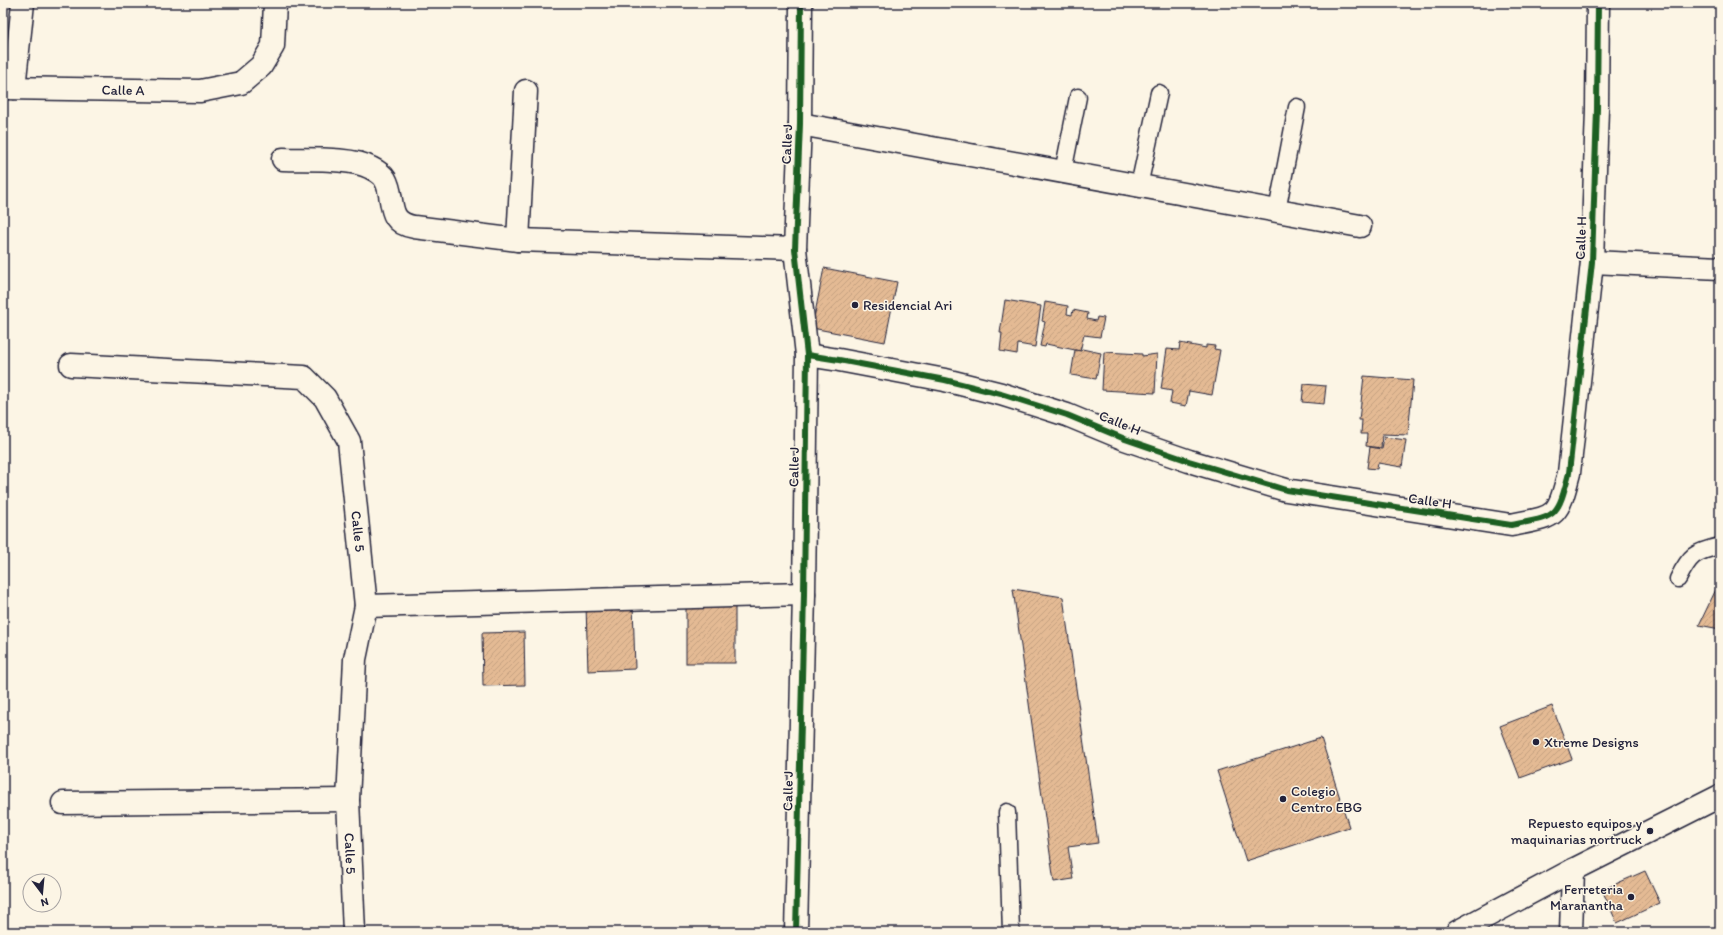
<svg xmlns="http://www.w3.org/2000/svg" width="1723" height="935" font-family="Itim,sans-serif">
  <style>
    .building { fill: url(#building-hatch); stroke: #22223b }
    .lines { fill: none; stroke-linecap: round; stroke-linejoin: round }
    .service-casing { stroke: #22223b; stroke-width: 19 }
    .minor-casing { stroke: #22223b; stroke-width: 25 }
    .secondary-casing { stroke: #22223b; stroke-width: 25 }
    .service { stroke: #fcf5e5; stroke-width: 16 }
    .minor { stroke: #fcf5e5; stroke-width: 22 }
    .secondary { stroke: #fcf5e5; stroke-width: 22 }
    .cycleway-casing { stroke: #fcf5e5; stroke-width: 8 }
    .cycleway { stroke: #1b5e20; stroke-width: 6 }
    .poi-dot { fill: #22223b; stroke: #fcf5e5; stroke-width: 1.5 }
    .labels { text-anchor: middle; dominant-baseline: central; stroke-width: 3; stroke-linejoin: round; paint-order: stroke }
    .street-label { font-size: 14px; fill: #22223b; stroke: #fcf5e5 }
    .poi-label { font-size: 14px; fill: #22223b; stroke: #fcf5e5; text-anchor: start }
  </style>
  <defs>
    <pattern id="building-hatch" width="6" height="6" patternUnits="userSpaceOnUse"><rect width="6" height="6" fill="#e4ba94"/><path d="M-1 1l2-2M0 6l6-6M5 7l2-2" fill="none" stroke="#c3a080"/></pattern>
  </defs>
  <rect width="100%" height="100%" fill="#fcf5e5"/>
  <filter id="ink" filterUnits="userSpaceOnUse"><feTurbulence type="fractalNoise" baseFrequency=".025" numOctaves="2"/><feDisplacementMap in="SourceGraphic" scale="8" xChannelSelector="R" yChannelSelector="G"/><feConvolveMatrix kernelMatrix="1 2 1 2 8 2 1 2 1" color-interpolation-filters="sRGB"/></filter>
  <g filter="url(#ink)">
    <g class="building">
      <path d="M 824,268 L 897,282 L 885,342 L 812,328 Z"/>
      <path d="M 1005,300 L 1041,306 L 1035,347 L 1018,344 L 1017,354 L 1000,351 L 1002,333 L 1000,333 Z"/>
      <path d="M 1045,302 L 1068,306 L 1067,314 L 1072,315 L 1073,310 L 1088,313 L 1087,319 L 1096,321 L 1097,317 L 1104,318 L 1100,337 L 1084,335 L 1080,351 L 1046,344 L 1045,347 L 1040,346 L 1045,322 L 1042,321 Z"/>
      <path d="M 1180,343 L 1206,348 L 1206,345 L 1215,346 L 1214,349 L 1220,350 L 1212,395 L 1189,391 L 1186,406 L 1170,403 L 1172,391 L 1161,389 L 1167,349 L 1179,350 Z"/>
      <path d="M 1082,349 L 1101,353 L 1096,379 L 1071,375 L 1075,350 L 1081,351 Z"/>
      <path d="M 1104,352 L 1142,354 L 1142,356 L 1157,354 L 1155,393 L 1102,390 Z"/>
      <path d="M 1364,376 L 1413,380 L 1408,435 L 1382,434 L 1381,448 L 1366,446 L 1367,434 L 1361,434 L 1362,420 L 1359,420 Z"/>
      <path d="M 1304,384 L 1326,386 L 1324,404 L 1302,402 Z"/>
      <path d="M 1384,437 L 1406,440 L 1402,467 L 1378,463 L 1377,469 L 1367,468 L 1370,447 L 1382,449 Z"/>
      <path d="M 1720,581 L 1720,629 L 1699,625 Z"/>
      <path d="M 1013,589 L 1063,597 L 1098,843 L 1068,847 L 1073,879 L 1054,882 Z"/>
      <rect x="686" y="603" width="49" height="60"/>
      <path d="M 633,604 L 635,669 L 588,671 L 586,606 Z"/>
      <path d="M 524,632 L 525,685 L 483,686 L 482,633 Z"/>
      <path d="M 1552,706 L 1572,759 L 1520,778 L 1500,726 Z"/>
      <path d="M 1321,738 L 1349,827 L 1246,861 L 1217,771 Z"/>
      <path d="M 1645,871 L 1660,903 L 1617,923 L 1602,890 Z"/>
    </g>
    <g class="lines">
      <g class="service-casing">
        <g id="service">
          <path d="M 1063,172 L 1078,97"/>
          <path d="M 1139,186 L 1159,93"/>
          <path d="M 1277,211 L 1297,107"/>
          <path d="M 1678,579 C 1690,555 1694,552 1720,546"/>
          <path d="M 1007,812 L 1011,932"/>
        </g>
      </g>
      <g class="minor-casing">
        <g id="minor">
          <path id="s1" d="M 3,88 L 200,91 L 241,83 L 261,66 L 273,46 L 275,3"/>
          <path d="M 14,88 L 23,3"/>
          <path d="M 800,124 L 1360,226"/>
          <path d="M 283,159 C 305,160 352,157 371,168 C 375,170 382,174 385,179 C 396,198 384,222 414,227 L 518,240 L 795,249"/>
          <path d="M 518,240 L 526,91"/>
          <path d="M 1592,262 L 1720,268"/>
          <path d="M 807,355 L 839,360 L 945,380 L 1001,394 L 1067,415 L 1125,439 L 1189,461 L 1286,490 L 1511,525 C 1557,516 1557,519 1569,473 L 1592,262 L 1597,109 L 1598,3"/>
          <path id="s2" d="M 71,365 L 304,377 L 325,398 L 349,441 L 366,606 L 355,659 L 348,800 L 354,932"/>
          <path d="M 366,606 L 804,594"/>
          <path d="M 63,803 L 348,800"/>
          <path d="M 796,932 L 804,594 L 807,355 L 795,249 L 800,124 L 801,3"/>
          <path d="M 1571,932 L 1573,870"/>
        </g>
      </g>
      <g class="secondary-casing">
        <path id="secondary" d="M 1457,932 L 1573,870 L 1720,796"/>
      </g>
      <use href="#service" class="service"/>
      <use href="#minor" class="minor"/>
      <use href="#secondary" class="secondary"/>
      <g class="cycleway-casing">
        <g id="cycleway">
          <path d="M 807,355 L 839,360 L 945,380 L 1001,394 L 1067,415 L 1125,439 L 1189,461 L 1286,490 L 1511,525 C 1557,516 1557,519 1569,473 L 1592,262 L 1597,109 L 1598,3"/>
          <path d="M 796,932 L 804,594 L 807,355 L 795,249 L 800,124 L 801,3"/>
        </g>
      </g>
      <use href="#cycleway" class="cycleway"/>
    </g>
  </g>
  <g class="poi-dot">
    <circle cx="855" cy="305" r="4"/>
    <circle cx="1536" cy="742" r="4"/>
    <circle cx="1283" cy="799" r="4"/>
    <circle cx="1650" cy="831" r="4"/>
    <circle cx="1631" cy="897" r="4"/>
  </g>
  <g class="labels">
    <g class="street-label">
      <text stroke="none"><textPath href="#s1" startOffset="120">Calle A</textPath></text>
      <text transform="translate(787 144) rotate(-88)">Calle J</text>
      <text transform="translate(1581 238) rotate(-88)">Calle H</text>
      <text transform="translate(1120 423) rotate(22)">Calle H</text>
      <text transform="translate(794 467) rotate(-89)">Calle J</text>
      <text transform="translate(1430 501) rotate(8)">Calle H</text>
      <text stroke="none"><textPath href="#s2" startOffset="403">Calle 5</textPath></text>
      <text transform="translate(788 791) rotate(-89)">Calle J</text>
      <text stroke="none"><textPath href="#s2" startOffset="727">Calle 5</textPath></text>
    </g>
    <g class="poi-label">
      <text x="863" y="305">Residencial Ari</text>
      <text x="1544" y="742">Xtreme Designs</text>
      <text x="1291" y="791">Colegio<tspan x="1291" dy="16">Centro EBG</tspan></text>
      <text x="1642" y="823" text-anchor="end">Repuesto equipos y<tspan x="1642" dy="16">maquinarias nortruck</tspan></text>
      <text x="1623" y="889" text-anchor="end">Ferreteria<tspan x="1623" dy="16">Maranantha</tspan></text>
    </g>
  </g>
  <rect width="1723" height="935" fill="none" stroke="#fcf5e5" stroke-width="16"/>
  <rect x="8" y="8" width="1707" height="919" fill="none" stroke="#22223b" stroke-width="1.5" filter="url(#ink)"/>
  <g transform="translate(42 893) rotate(164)"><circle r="19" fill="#fcf5e5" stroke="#a5a1a1"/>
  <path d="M0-3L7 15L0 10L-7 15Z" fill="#22223b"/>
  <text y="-6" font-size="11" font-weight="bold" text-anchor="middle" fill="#22223b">N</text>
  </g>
</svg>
